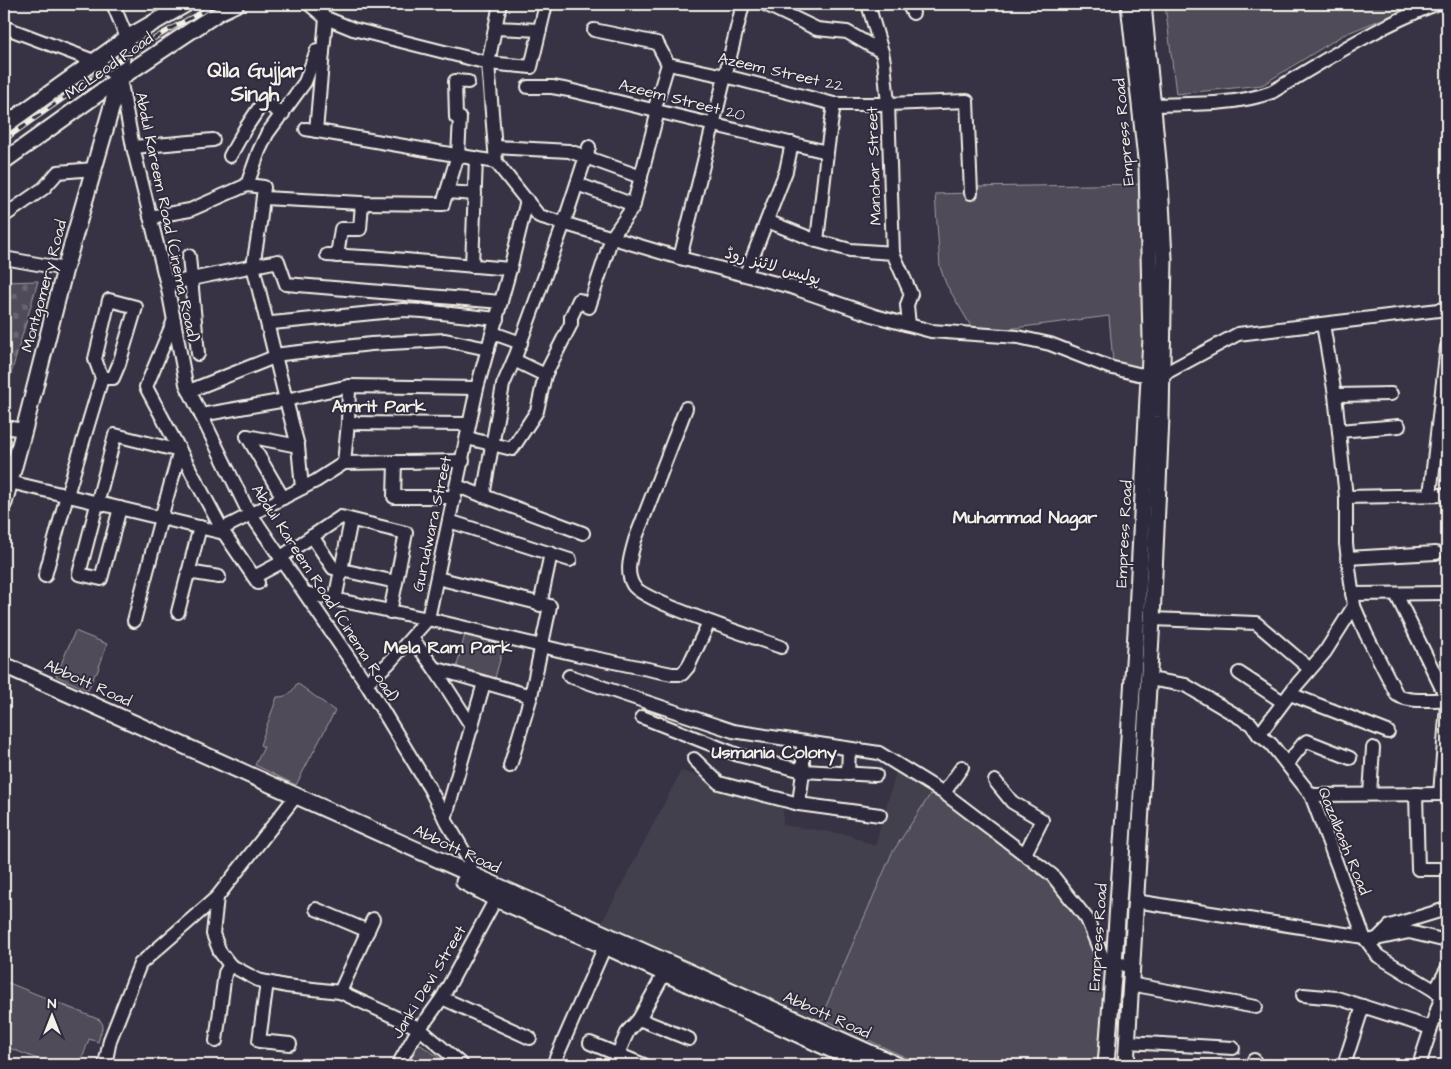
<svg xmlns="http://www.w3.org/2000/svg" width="1451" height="1069" font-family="'Architects Daughter','Playpen Sans Arabic',sans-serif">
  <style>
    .built { fill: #433f4e }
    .green { fill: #504b59; stroke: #a29ea0 }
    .cemetery { fill: url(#cemetery-stones); stroke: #a29ea0 }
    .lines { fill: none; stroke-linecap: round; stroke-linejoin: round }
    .minor-casing { stroke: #f4f1e8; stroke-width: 16 }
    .major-casing { stroke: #f4f1e8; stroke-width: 19 }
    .minor { stroke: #2f2a3d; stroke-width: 12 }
    .major { stroke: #2f2a3d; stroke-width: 15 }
    .rail-casing { stroke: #f4f1e8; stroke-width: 5 }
    .rail { stroke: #2f2a3d; stroke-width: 3; stroke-dasharray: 9; stroke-linecap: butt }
    .labels { text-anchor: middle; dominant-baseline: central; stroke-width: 4; stroke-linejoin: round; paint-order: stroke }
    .street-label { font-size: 16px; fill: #f4f1e8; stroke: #2f2a3d }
    .neighbourhood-label { font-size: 18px; font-weight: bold; fill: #f4f1e8; stroke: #2f2a3d }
    .district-label { font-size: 21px; font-weight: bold; fill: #f4f1e8; stroke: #2f2a3d }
  </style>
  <defs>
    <pattern id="cemetery-stones" width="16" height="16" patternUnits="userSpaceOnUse" patternTransform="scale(1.25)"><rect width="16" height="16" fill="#504b59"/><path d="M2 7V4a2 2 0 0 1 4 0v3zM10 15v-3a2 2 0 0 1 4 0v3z" fill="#6a6571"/></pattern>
  </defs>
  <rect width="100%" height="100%" fill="#373244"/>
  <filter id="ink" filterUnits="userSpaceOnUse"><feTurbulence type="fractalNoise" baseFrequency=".02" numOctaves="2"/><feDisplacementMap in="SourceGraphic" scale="10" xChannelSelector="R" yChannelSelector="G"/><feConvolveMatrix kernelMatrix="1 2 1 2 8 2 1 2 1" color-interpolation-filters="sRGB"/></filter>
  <g filter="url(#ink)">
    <path class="built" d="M 898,765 L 944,793 L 1129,966 L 1120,1065 L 897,1065 L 599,928 L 681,771 L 783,800 L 783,825 L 850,835 L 875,846 Z"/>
    <g class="green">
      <path d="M 1165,4 L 1419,4 L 1343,35 L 1262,85 L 1176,94 Z"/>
      <path d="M 1146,184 L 1163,377 L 1113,362 L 1109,316 L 975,333 L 946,284 L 940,267 L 935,194 L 971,193 L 971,187 Z"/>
      <path d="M 466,630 L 506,638 L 493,685 L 455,674 Z"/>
      <path d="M 75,631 L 107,644 L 97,673 L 95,674 L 88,690 L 56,676 Z"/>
      <path d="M 297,683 L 335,711 L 296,785 L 255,765 L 264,747 L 260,745 L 277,697 C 289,697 292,692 297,683 Z"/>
      <path d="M 935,787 L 1052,875 L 1089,914 L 1108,946 L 1100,1065 L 922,1065 L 821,1018 L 817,1027 L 892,853 Z"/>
      <path d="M 4,981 L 100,1020 L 103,1025 L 98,1042 L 89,1039 L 80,1065 L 53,1065 L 4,1046 Z"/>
      <path d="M 418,1043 L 447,1063 L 456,1065 L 405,1065 Z"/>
    </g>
    <path class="cemetery" d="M 38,281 L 4,398 L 4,282 Z"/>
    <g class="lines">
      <g class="minor-casing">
        <g id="minor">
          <path d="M 113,4 L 127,38 L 120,78"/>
          <path d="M 309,4 L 326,18 L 353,29 L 488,63 L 531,67 L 546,4"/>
          <path d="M 500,4 L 488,63 L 496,162 L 539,216 L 680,258 L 791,287 L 875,316 L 931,331 L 1018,337 L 1050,344 L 1109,367 L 1138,374 L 1162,375 L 1238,334 L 1447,309"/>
          <path d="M 765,4 L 817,29 L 847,32 L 882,52"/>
          <path d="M 868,4 L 882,52 L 884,62 L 888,104 L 893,253 L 911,294 L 907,305 L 909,325"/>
          <path d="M 908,4 L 913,13"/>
          <path d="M 4,27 L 94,61 L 120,78 L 133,147 L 168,289 L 186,384 L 246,507 L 366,683 L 430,789 L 445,819 L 470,862 L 471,869 L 467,880"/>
          <path d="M 495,28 L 540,30"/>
          <path d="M 594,30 L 657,43 L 668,64 L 654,111"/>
          <path d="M 668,64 L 725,76 L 834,104 L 888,104 L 967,101 L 971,193"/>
          <path d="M 528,87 L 552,87 L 569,90 L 827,152"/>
          <path d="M 1143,105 C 1182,104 1236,106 1272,92 C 1325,60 1378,26 1436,4"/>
          <path d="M 306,129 L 496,162"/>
          <path d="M 316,131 L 326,18"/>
          <path d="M 133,147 L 213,140"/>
          <path d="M 495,147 L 569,151 L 641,177"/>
          <path d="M 230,156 L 245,129 L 263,102 L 283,114"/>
          <path d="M 577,184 L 634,205"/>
          <path d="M 247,185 L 259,151 L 267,134 L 305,82 L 317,50 L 323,52"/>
          <path d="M 447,192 L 475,194"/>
          <path d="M 263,198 L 362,203 L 443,204 L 458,155 L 460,118 L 456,117 L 455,81 L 468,82"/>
          <path d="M 4,216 L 44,188 L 58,172 L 94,169"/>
          <path d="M 150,217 L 190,210 L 247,185"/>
          <path d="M 767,221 L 817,241 L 850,250 L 893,253"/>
          <path d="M 817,241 L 827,152 L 834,104"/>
          <path d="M 327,255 L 382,258 L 510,269"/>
          <path d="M 189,256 L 198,354"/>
          <path d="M 337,256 L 341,229 L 360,229 L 362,203"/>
          <path d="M 4,258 L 65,269"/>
          <path d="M 680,258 L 743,4"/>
          <path d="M 472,266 L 476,158"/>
          <path d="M 746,274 L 786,171 L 792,143"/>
          <path d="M 167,284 L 278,261 L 286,284 L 501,302"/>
          <path d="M 174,320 L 146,387 L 224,533 L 258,583"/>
          <path d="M 272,323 L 403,310 L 423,311 L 497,319"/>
          <path d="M 1323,324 L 1335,395 L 1346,497 L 1346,544 L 1354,606 L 1366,634 L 1397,695 C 1410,703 1432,699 1447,700"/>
          <path d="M 493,333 L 521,343"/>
          <path d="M 514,360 L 545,375"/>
          <path d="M 189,391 L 282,354 L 371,344 L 445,340 L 488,349"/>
          <path d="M 1335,395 L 1391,394"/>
          <path d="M 686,408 L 635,540 C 631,555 625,571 633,585 C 643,602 757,638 781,647"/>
          <path d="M 201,415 L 286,400 L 253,266 L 260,223 L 264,187 L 247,185"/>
          <path d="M 348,423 L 469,424"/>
          <path d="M 4,427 L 24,430"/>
          <path d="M 1339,431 L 1399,426"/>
          <path d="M 247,436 L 283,498"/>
          <path d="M 247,436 L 298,446"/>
          <path d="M 467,438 L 512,449 L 537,411 L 545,375 L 571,324 L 571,317 L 579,300 L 589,307 L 612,237 L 633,207 L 658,111"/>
          <path d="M 395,462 L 394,497 L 455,497"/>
          <path d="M 344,463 L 348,423 L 349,386"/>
          <path d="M 10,482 L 224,533"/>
          <path d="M 457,486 L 583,533"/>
          <path d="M 302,488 L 298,446 L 286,400 L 349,386 L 477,388"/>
          <path d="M 1430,495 L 1447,347"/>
          <path d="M 483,496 L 503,385 L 516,355 L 564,223 L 589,147"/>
          <path d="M 1346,497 L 1447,495"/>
          <path d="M 120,508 L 101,579 L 79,574 L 115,435 L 180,451 L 161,518 L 134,621"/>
          <path d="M 449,521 L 570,560"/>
          <path d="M 222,529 L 316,481 L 344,463 L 463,461"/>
          <path d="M 312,536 L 333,568 L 396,582"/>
          <path d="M 281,557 L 341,517 L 406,533 L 390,612"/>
          <path d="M 1347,558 L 1436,553"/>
          <path d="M 188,572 L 219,577"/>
          <path d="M 45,576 L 67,495 L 102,378 L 95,359 L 109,300 L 136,307 L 119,364 L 113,378 L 102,378"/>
          <path d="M 254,577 L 284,561"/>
          <path d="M 305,593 L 428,619 L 575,654 L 672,674 L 682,674 L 688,667 L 709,622"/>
          <path d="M 1352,594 L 1447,593"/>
          <path d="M 1396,594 L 1447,699"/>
          <path d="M 335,600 L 351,520"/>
          <path d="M 540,605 L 551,553"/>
          <path d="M 178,612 L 200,527"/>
          <path d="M 1152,619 L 1256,623 L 1310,669"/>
          <path d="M 412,638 L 434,668 L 531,696 L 550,606 L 437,578"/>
          <path d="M 434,668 L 472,727"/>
          <path d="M 1239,673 L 1283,702"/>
          <path d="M 569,676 L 733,731 L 879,753 L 944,793 L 1052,875 L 1087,919 L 1104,961 L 1131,966"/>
          <path d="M 1149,679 L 1185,685 L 1251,724 L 1259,735 L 1271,744 L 1311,795 L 1364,937 L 1378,956 L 1447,998"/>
          <path d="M 366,683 L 388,664 L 428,619 L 477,388 L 510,269 L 527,200"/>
          <path d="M 1290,694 L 1388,732"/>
          <path d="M 642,717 L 738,755 L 803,771 L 876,775"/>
          <path d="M 1259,735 L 1294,688 L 1325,652 L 1354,606"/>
          <path d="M 694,759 L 719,783 L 799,804 L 880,815"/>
          <path d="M 1287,764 L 1303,744 L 1307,741 L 1350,758"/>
          <path d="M 510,766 L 531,696"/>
          <path d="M 848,774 L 849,749"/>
          <path d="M 995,781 L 1012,802 L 1042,820 L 1025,854"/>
          <path d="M 944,793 L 962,767"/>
          <path d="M 1370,794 L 1373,748"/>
          <path d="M 1416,794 L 1418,869 L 1442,869"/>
          <path d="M 1440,794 L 1447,705"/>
          <path d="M 1311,795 L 1447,794"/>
          <path d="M 799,804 L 803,771 L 803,742"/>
          <path d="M 445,819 L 484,683"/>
          <path d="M 217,897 L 213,934 L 220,952 L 230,965 L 258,980 L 286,986 L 340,992 L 419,1028 L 462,1065"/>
          <path d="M 1135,901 L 1364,937"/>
          <path d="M 316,909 L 368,931"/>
          <path d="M 1377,939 L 1390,926 L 1446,909"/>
          <path d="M 1367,941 L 1409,932 L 1447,941"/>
          <path d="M 267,982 L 259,1041 L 290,1044"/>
          <path d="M 1130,984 L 1256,1007"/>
          <path d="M 1435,991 L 1447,969"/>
          <path d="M 340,992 L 373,919"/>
          <path d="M 1303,995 L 1337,998 L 1431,1028"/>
          <path d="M 442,998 L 530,1038"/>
          <path d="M 639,1019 L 689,1039"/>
          <path d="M 216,1041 L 225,973 L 230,965"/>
          <path d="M 1127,1042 L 1233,1048"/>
          <path d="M 590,1043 L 644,1065"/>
          <path d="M 105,1065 L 110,1040 L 140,964 L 217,897 L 296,796"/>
          <path d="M 398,1065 L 419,1028 L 427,1019 L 442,998 L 500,891"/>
          <path d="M 553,1065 L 605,946"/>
          <path d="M 613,1065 L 628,1031 L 639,1019 L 664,974"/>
          <path d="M 1254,1065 L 1254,1060"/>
          <path d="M 1344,1065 L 1363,1006"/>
          <path d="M 1419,1065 L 1442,995"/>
        </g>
      </g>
      <g class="major-casing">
        <g id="major">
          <path d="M 4,126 L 127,38 L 186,4"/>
          <path d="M 4,161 L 120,78 L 219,12 L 236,4"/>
          <path d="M 4,503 L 24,430 L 65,269 L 120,78"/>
          <path d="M 4,665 L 897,1065"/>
          <path d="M 464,882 L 496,899 L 605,946 L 865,1065"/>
          <path d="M 1106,1065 L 1114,964 L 1136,632 L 1151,338 L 1147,168 L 1129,4"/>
          <path d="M 1126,1065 L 1152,619 L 1161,417 L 1164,259 L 1160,182 L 1143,4"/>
        </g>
      </g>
      <use href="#minor" class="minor"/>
      <use href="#major" class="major"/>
      <g class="rail-casing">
        <path id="rail" d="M 4,140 C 73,92 142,40 218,4"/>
      </g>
      <use href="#rail" class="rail"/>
    </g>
  </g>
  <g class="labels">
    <g class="street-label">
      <text transform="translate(109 66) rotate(-35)">McLeod Road</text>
      <text transform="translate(781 72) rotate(13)">Azeem Street 22</text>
      <text transform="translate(682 100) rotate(14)">Azeem Street 20</text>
      <text transform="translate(1124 132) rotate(-95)">Empress Road</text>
      <text transform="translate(874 166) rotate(-92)">Manohar Street</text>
      <text transform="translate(167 217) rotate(78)">Abdul Kareem Road (Cinema Road)</text>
      <text transform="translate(773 266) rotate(16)">پولیس لائنز روڈ</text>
      <text transform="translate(44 286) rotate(-75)">Montgomery Road</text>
      <text transform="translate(432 524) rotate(-78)">Gurudwara Street</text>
      <text transform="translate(1124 534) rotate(-87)">Empress Road</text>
      <text transform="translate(325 593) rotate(57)">Abdul Kareem Road (Cinema Road)</text>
      <text transform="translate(88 683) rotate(24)">Abbott Road</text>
      <text transform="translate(1344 841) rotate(68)">Qazalbash Road</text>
      <text transform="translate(457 849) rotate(25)">Abbott Road</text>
      <text transform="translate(1098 937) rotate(-86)">Empress Road</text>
      <text transform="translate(429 982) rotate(-59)">Janki Devi Street</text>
      <text transform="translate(827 1015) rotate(24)">Abbott Road</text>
    </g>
    <g class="neighbourhood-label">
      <text x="379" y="406">Amrit Park</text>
      <text x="1025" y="517">Muhammad Nagar</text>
      <text x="448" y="647">Mela Ram Park</text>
      <text x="774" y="752">Usmania Colony</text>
    </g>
    <g class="district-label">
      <text x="255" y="70">Qila Gujjar<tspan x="255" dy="24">Singh</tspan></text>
    </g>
  </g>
  <rect width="1451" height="1069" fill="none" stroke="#2f2a3d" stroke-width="20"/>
  <rect x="10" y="10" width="1431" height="1049" fill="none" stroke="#f4f1e8" stroke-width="2" filter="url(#ink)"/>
  <g transform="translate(52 1016)" stroke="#2f2a3d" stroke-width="4" paint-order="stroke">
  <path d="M0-4L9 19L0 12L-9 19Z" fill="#f4f1e8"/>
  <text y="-8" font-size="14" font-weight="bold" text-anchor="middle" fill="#f4f1e8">N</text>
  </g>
</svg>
